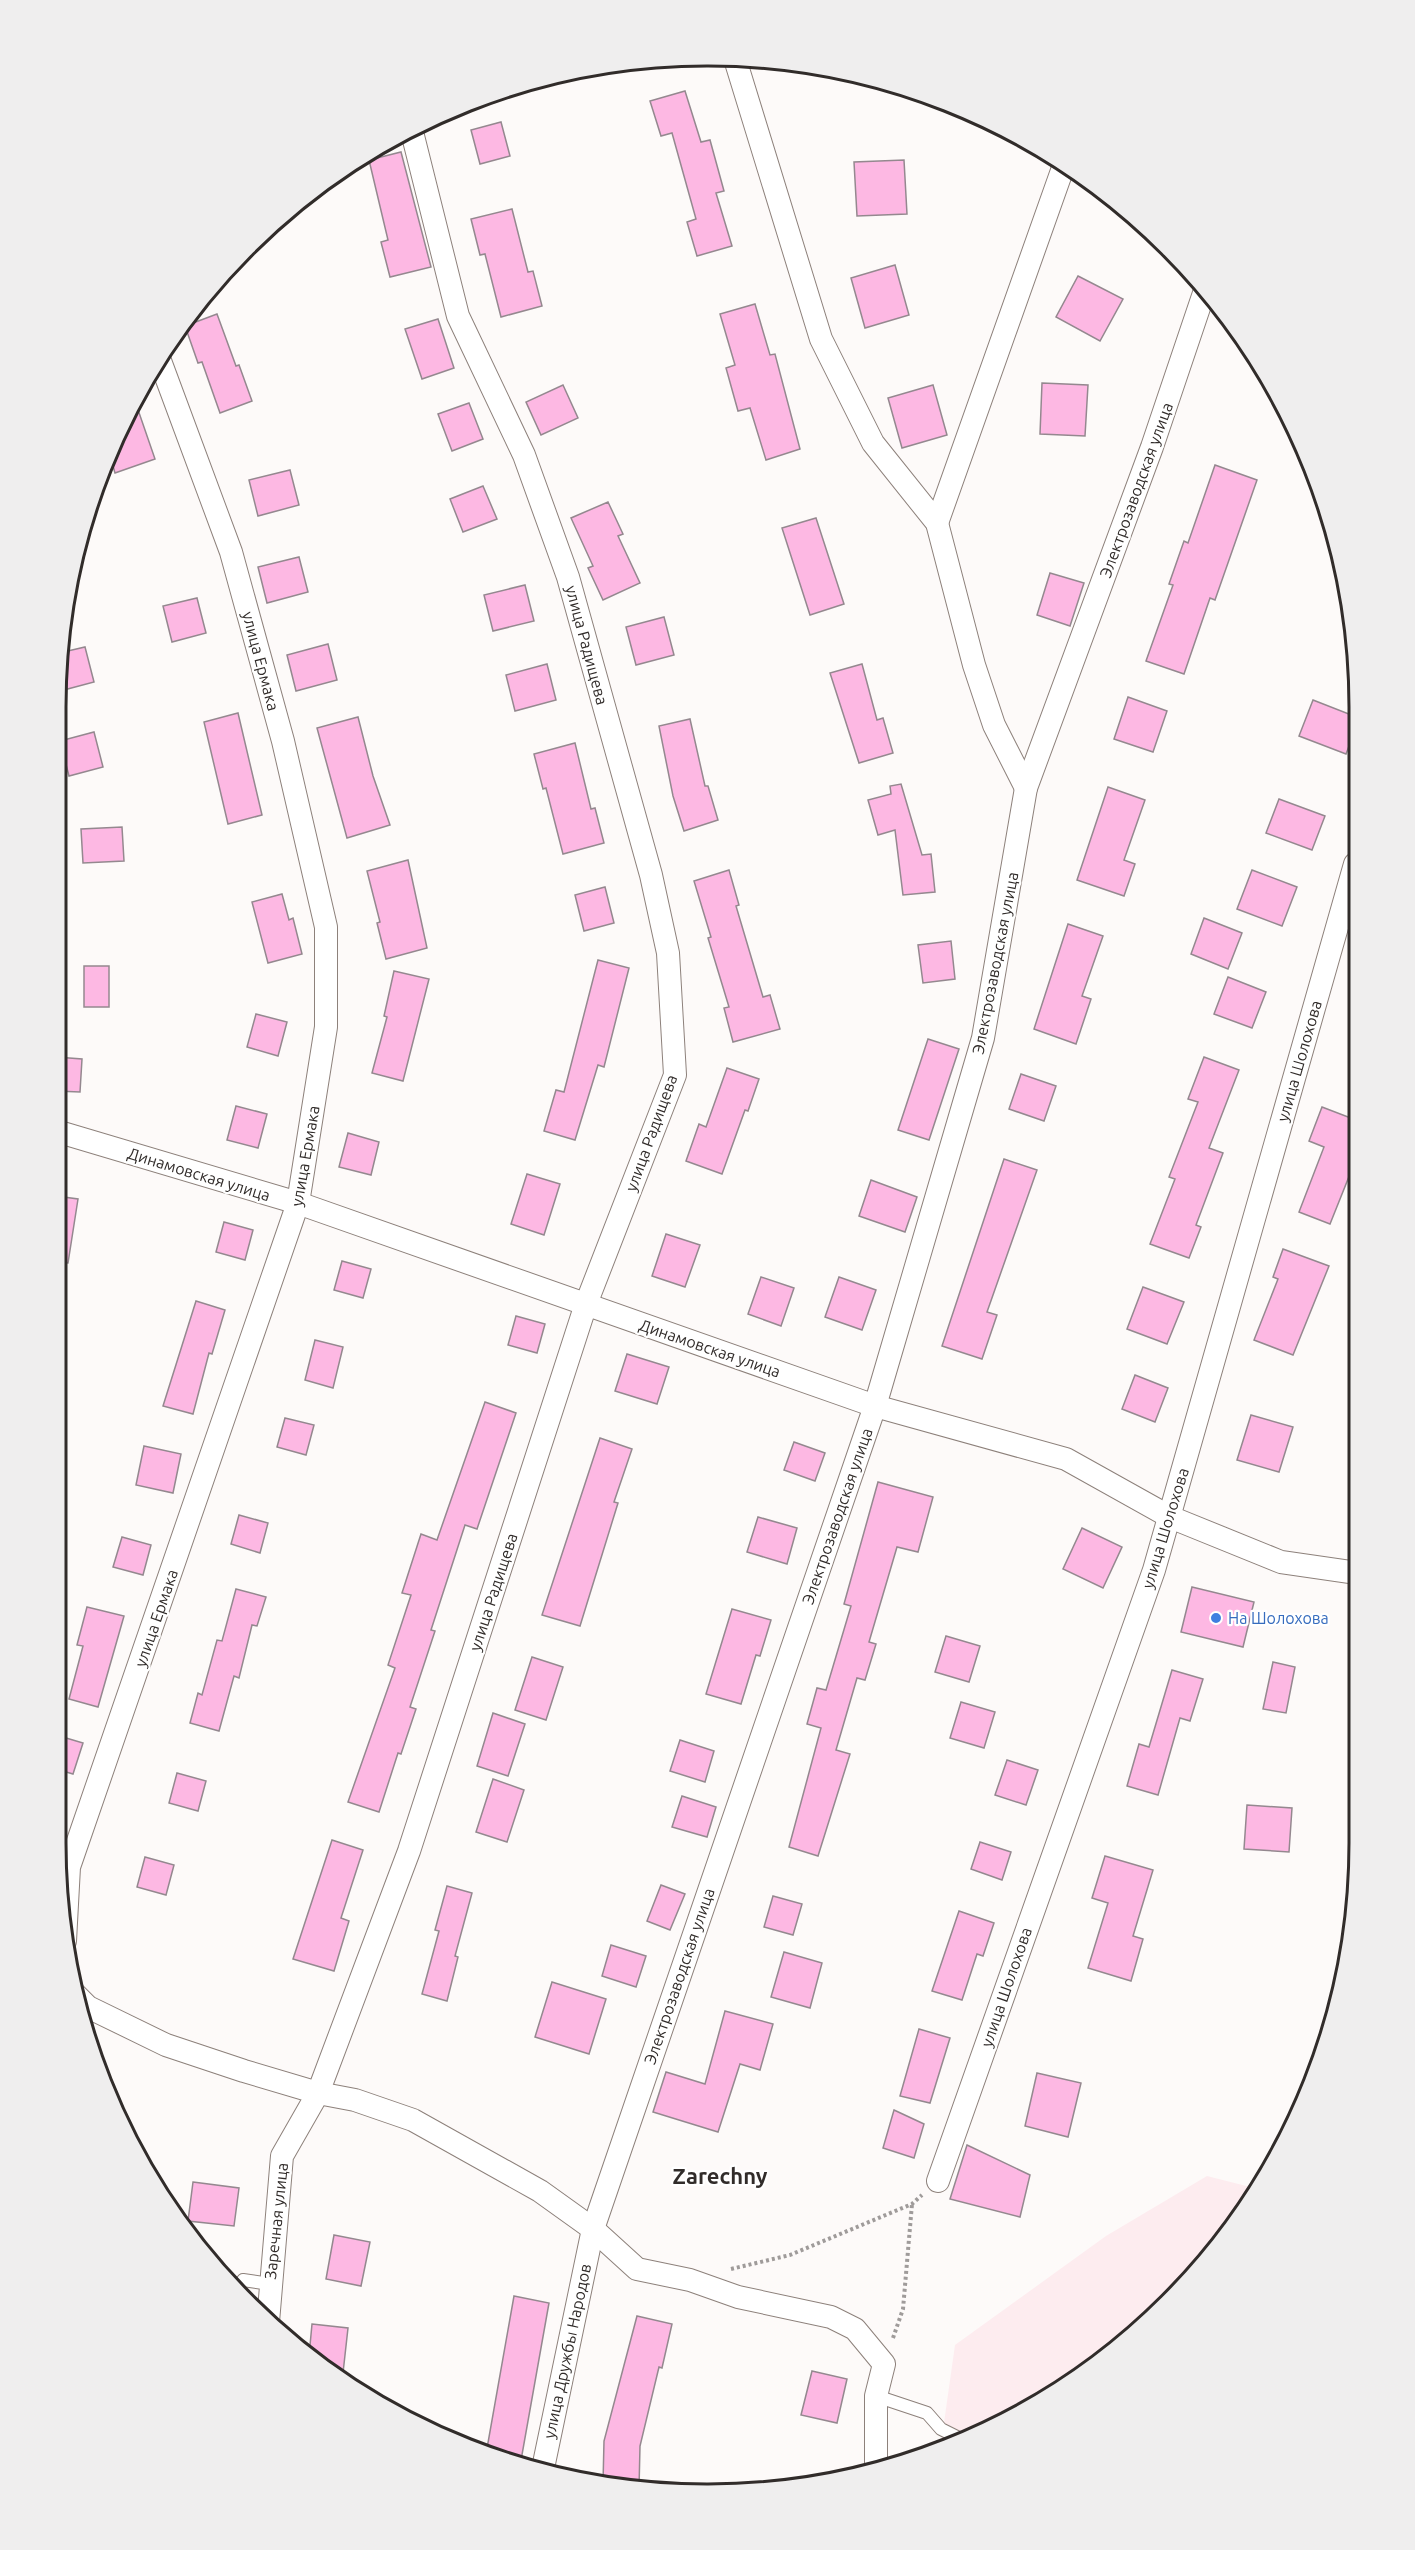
<svg xmlns="http://www.w3.org/2000/svg" width="1415" height="2550" font-family="Ubuntu,sans-serif">
  <style>
    .industrial { fill: #fdecef }
    .building { fill: #fdb8e3; stroke: #94888f; stroke-width: 1.5 }
    .lines { fill: none; stroke-linecap: round; stroke-linejoin: round }
    .service-casing { stroke: #8d817b; stroke-width: 14 }
    .minor-casing { stroke: #8d817b; stroke-width: 24 }
    .path { stroke: #9f9b9a; stroke-width: 4; stroke-dasharray: 3 3; stroke-linecap: butt }
    .service { stroke: #fff; stroke-width: 12 }
    .minor { stroke: #fff; stroke-width: 22 }
    .shop-dot { fill: #3f7fe0; stroke: #fff; stroke-width: 2 }
    .labels { text-anchor: middle; dominant-baseline: central; stroke-width: 4.5; stroke-linejoin: round; paint-order: stroke }
    .street-label { font-size: 16px; fill: #312c2a; stroke: #fff }
    .shop-label { font-size: 16px; fill: #366cbe; stroke: #fff; text-anchor: start }
    .district-label { font-size: 22px; font-weight: bold; fill: #312c2a; stroke: #fff }
    .rim { fill: none; stroke: #312c2a; stroke-width: 3 }
  </style>
  <rect width="100%" height="100%" fill="#fdfaf9"/>
  <path class="industrial" d="M 1207,2176 L 1258,2189 L 1225,2240 L 1138,2332 L 1069,2385 L 957,2445 L 940,2451 L 955,2345 L 1106,2236 Z"/>
  <g class="building">
    <path d="M 685,91 L 701,142 L 710,140 L 724,191 L 716,193 L 732,246 L 697,256 L 687,222 L 696,219 L 672,133 L 661,136 L 650,101 Z"/>
    <path d="M 501,122 L 510,156 L 480,164 L 471,130 Z"/>
    <path d="M 401,152 L 431,267 L 390,277 L 381,242 L 388,240 L 369,160 Z"/>
    <path d="M 904,160 L 907,214 L 857,216 L 854,162 Z"/>
    <path d="M 512,209 L 528,272 L 533,271 L 542,306 L 501,317 L 485,254 L 480,255 L 471,219 Z"/>
    <path d="M 895,265 L 909,315 L 865,328 L 851,278 Z"/>
    <path d="M 1078,276 L 1123,299 L 1100,341 L 1056,317 Z"/>
    <path d="M 755,304 L 770,355 L 775,354 L 800,449 L 766,460 L 750,408 L 738,411 L 726,368 L 735,365 L 720,314 Z"/>
    <path d="M 217,314 L 236,366 L 239,365 L 252,401 L 220,413 L 202,362 L 198,363 L 185,326 Z"/>
    <path d="M 438,319 L 454,368 L 422,379 L 405,329 Z"/>
    <path d="M 1042,383 L 1088,385 L 1085,436 L 1040,434 Z"/>
    <path d="M 563,385 L 578,418 L 541,435 L 526,402 Z"/>
    <path d="M 933,385 L 947,435 L 902,448 L 888,398 Z"/>
    <path d="M 135,401 L 155,459 L 115,473 L 111,459 Z"/>
    <path d="M 469,403 L 483,439 L 452,451 L 438,414 Z"/>
    <path d="M 1215,465 L 1257,480 L 1215,600 L 1210,598 L 1184,674 L 1146,661 L 1173,585 L 1169,584 L 1184,541 L 1188,543 Z"/>
    <path d="M 290,470 L 299,505 L 258,516 L 249,480 Z"/>
    <path d="M 483,486 L 497,519 L 463,532 L 450,499 Z"/>
    <path d="M 608,502 L 623,534 L 618,536 L 640,583 L 603,600 L 588,568 L 593,566 L 571,518 Z"/>
    <path d="M 816,518 L 844,604 L 810,615 L 782,528 Z"/>
    <path d="M 299,557 L 308,592 L 267,603 L 258,567 Z"/>
    <path d="M 1050,573 L 1084,583 L 1070,626 L 1037,615 Z"/>
    <path d="M 525,585 L 534,621 L 493,631 L 484,595 Z"/>
    <path d="M 197,598 L 206,633 L 172,642 L 163,606 Z"/>
    <path d="M 664,617 L 674,655 L 636,665 L 626,627 Z"/>
    <path d="M 328,644 L 337,680 L 296,691 L 287,655 Z"/>
    <path d="M 85,647 L 94,682 L 60,691 L 57,680 L 59,653 Z"/>
    <path d="M 547,664 L 556,700 L 515,711 L 506,675 Z"/>
    <path d="M 862,664 L 877,720 L 883,718 L 893,753 L 859,763 L 830,673 Z"/>
    <path d="M 1128,697 L 1167,711 L 1153,752 L 1114,739 Z"/>
    <path d="M 1313,700 L 1354,716 L 1354,733 L 1346,754 L 1299,736 Z"/>
    <path d="M 238,713 L 262,815 L 228,824 L 204,722 Z"/>
    <path d="M 358,717 L 373,776 L 390,825 L 347,838 L 317,728 Z"/>
    <path d="M 690,719 L 705,786 L 708,786 L 718,820 L 684,831 L 673,796 L 659,726 Z"/>
    <path d="M 94,732 L 103,767 L 69,776 L 60,741 Z"/>
    <path d="M 575,743 L 591,809 L 595,808 L 604,843 L 563,854 L 546,788 L 543,789 L 534,754 Z"/>
    <path d="M 901,784 L 922,855 L 931,854 L 935,892 L 903,895 L 895,830 L 878,835 L 868,800 L 891,794 L 890,786 Z"/>
    <path d="M 1108,787 L 1145,800 L 1124,860 L 1135,864 L 1124,896 L 1077,880 Z"/>
    <path d="M 1279,799 L 1325,816 L 1312,850 L 1266,833 Z"/>
    <path d="M 122,827 L 124,861 L 83,863 L 81,829 Z"/>
    <path d="M 408,860 L 427,948 L 386,959 L 377,923 L 380,922 L 367,871 Z"/>
    <path d="M 729,870 L 739,905 L 736,906 L 763,997 L 770,995 L 780,1029 L 733,1042 L 724,1008 L 729,1007 L 708,938 L 711,937 L 694,881 Z"/>
    <path d="M 1252,870 L 1297,887 L 1282,926 L 1237,909 Z"/>
    <path d="M 605,887 L 614,923 L 584,931 L 575,895 Z"/>
    <path d="M 282,894 L 289,920 L 293,918 L 302,954 L 268,963 L 252,902 Z"/>
    <path d="M 1204,918 L 1242,933 L 1228,969 L 1191,954 Z"/>
    <path d="M 1068,924 L 1103,936 L 1082,996 L 1091,999 L 1076,1044 L 1034,1029 Z"/>
    <path d="M 951,941 L 955,979 L 923,983 L 918,945 Z"/>
    <path d="M 598,960 L 629,968 L 604,1067 L 598,1065 L 575,1140 L 544,1131 L 556,1090 L 564,1092 Z"/>
    <rect x="84" y="966" width="25" height="41"/>
    <path d="M 394,971 L 429,979 L 403,1081 L 372,1073 L 387,1017 L 384,1016 Z"/>
    <path d="M 1228,977 L 1266,992 L 1252,1028 L 1214,1014 Z"/>
    <path d="M 256,1014 L 287,1022 L 278,1056 L 247,1047 Z"/>
    <path d="M 928,1039 L 959,1049 L 929,1140 L 898,1130 Z"/>
    <path d="M 56,1057 L 82,1059 L 80,1092 L 56,1091 Z"/>
    <path d="M 1204,1057 L 1239,1070 L 1209,1148 L 1223,1153 L 1196,1225 L 1201,1227 L 1189,1258 L 1150,1244 L 1175,1179 L 1169,1177 L 1198,1102 L 1188,1099 Z"/>
    <path d="M 727,1068 L 759,1079 L 748,1111 L 745,1110 L 722,1174 L 686,1161 L 699,1124 L 706,1127 Z"/>
    <path d="M 1021,1074 L 1056,1086 L 1044,1121 L 1009,1109 Z"/>
    <path d="M 236,1106 L 267,1114 L 258,1148 L 227,1140 Z"/>
    <path d="M 1322,1107 L 1356,1120 L 1356,1159 L 1330,1224 L 1299,1212 L 1324,1147 L 1309,1141 Z"/>
    <path d="M 348,1133 L 379,1142 L 371,1175 L 339,1167 Z"/>
    <path d="M 1004,1159 L 1037,1170 L 987,1312 L 997,1315 L 982,1359 L 942,1346 Z"/>
    <path d="M 527,1174 L 560,1184 L 544,1235 L 511,1224 Z"/>
    <path d="M 871,1180 L 917,1197 L 905,1232 L 859,1216 Z"/>
    <path d="M 56,1196 L 78,1199 L 68,1263 L 56,1262 Z"/>
    <path d="M 224,1222 L 253,1230 L 245,1260 L 216,1252 Z"/>
    <path d="M 666,1234 L 700,1245 L 685,1287 L 652,1276 Z"/>
    <path d="M 1283,1249 L 1329,1266 L 1293,1355 L 1254,1340 L 1278,1279 L 1273,1277 Z"/>
    <path d="M 342,1261 L 371,1269 L 363,1298 L 334,1290 Z"/>
    <path d="M 761,1277 L 794,1288 L 781,1326 L 748,1314 Z"/>
    <path d="M 839,1277 L 876,1290 L 862,1330 L 825,1317 Z"/>
    <path d="M 1143,1287 L 1184,1302 L 1167,1344 L 1127,1329 Z"/>
    <path d="M 196,1301 L 225,1310 L 212,1354 L 209,1353 L 193,1414 L 163,1406 Z"/>
    <path d="M 516,1316 L 545,1324 L 537,1353 L 508,1345 Z"/>
    <path d="M 315,1340 L 343,1347 L 333,1388 L 305,1380 Z"/>
    <path d="M 627,1354 L 669,1367 L 657,1404 L 615,1391 Z"/>
    <path d="M 1135,1375 L 1168,1388 L 1155,1422 L 1122,1409 Z"/>
    <path d="M 485,1402 L 516,1413 L 477,1529 L 465,1525 L 431,1630 L 435,1631 L 410,1707 L 416,1709 L 401,1754 L 398,1753 L 379,1812 L 348,1802 L 395,1668 L 388,1665 L 411,1595 L 402,1593 L 421,1534 L 437,1540 Z"/>
    <path d="M 1251,1415 L 1293,1427 L 1279,1472 L 1237,1460 Z"/>
    <path d="M 285,1418 L 314,1425 L 306,1455 L 277,1447 Z"/>
    <path d="M 600,1438 L 632,1449 L 614,1502 L 618,1503 L 580,1626 L 542,1615 Z"/>
    <path d="M 794,1442 L 825,1453 L 815,1481 L 784,1470 Z"/>
    <path d="M 144,1446 L 181,1454 L 173,1493 L 136,1485 Z"/>
    <path d="M 878,1482 L 933,1497 L 918,1552 L 897,1547 L 869,1642 L 876,1644 L 865,1680 L 857,1678 L 836,1750 L 850,1754 L 818,1856 L 789,1847 L 821,1728 L 807,1724 L 817,1688 L 826,1690 L 851,1606 L 844,1604 Z"/>
    <path d="M 239,1515 L 268,1523 L 260,1553 L 231,1544 Z"/>
    <path d="M 758,1517 L 797,1528 L 787,1564 L 747,1552 Z"/>
    <path d="M 1082,1528 L 1122,1547 L 1103,1588 L 1063,1569 Z"/>
    <path d="M 122,1537 L 151,1545 L 143,1575 L 113,1567 Z"/>
    <path d="M 1192,1587 L 1254,1602 L 1243,1647 L 1181,1632 Z"/>
    <path d="M 236,1589 L 266,1597 L 257,1626 L 252,1625 L 239,1678 L 234,1676 L 219,1731 L 190,1723 L 198,1693 L 202,1695 L 217,1640 L 222,1641 Z"/>
    <path d="M 87,1607 L 124,1616 L 98,1707 L 69,1699 L 83,1646 L 77,1645 Z"/>
    <path d="M 732,1609 L 771,1620 L 760,1656 L 756,1655 L 741,1704 L 706,1694 Z"/>
    <path d="M 946,1636 L 980,1646 L 969,1682 L 935,1672 Z"/>
    <path d="M 532,1657 L 563,1667 L 546,1720 L 515,1710 Z"/>
    <path d="M 1273,1662 L 1295,1667 L 1286,1713 L 1263,1709 Z"/>
    <path d="M 1172,1670 L 1203,1679 L 1190,1721 L 1180,1718 L 1158,1795 L 1127,1786 L 1139,1744 L 1149,1747 Z"/>
    <path d="M 961,1702 L 995,1712 L 984,1748 L 950,1738 Z"/>
    <path d="M 493,1713 L 525,1724 L 508,1776 L 477,1766 Z"/>
    <path d="M 56,1735 L 83,1743 L 73,1774 L 56,1769 Z"/>
    <path d="M 680,1740 L 714,1751 L 705,1782 L 670,1771 Z"/>
    <path d="M 1007,1760 L 1038,1770 L 1026,1805 L 995,1795 Z"/>
    <path d="M 177,1773 L 206,1781 L 198,1811 L 169,1803 Z"/>
    <path d="M 493,1779 L 524,1790 L 507,1842 L 476,1832 Z"/>
    <path d="M 682,1796 L 716,1807 L 707,1837 L 672,1827 Z"/>
    <path d="M 1247,1805 L 1292,1808 L 1289,1852 L 1244,1849 Z"/>
    <path d="M 332,1840 L 363,1850 L 341,1918 L 349,1921 L 334,1971 L 293,1959 Z"/>
    <path d="M 980,1842 L 1011,1852 L 1002,1880 L 971,1869 Z"/>
    <path d="M 1105,1856 L 1153,1870 L 1133,1936 L 1143,1939 L 1131,1981 L 1088,1968 L 1108,1903 L 1092,1898 Z"/>
    <path d="M 145,1857 L 174,1865 L 166,1895 L 137,1887 Z"/>
    <path d="M 661,1885 L 685,1894 L 670,1930 L 647,1921 Z"/>
    <path d="M 447,1886 L 472,1893 L 455,1956 L 458,1957 L 447,2001 L 422,1994 L 439,1931 L 435,1930 Z"/>
    <path d="M 773,1896 L 802,1904 L 793,1935 L 764,1927 Z"/>
    <path d="M 959,1911 L 994,1923 L 983,1956 L 977,1954 L 962,2000 L 932,1991 Z"/>
    <path d="M 611,1945 L 646,1956 L 636,1987 L 602,1976 Z"/>
    <path d="M 784,1952 L 822,1963 L 810,2008 L 771,1997 Z"/>
    <path d="M 552,1982 L 606,1999 L 589,2054 L 535,2037 Z"/>
    <path d="M 725,2011 L 773,2024 L 760,2070 L 740,2064 L 718,2132 L 653,2112 L 666,2072 L 705,2084 Z"/>
    <path d="M 919,2029 L 950,2038 L 930,2103 L 900,2096 Z"/>
    <path d="M 1037,2073 L 1081,2083 L 1068,2137 L 1025,2126 Z"/>
    <path d="M 894,2110 L 924,2124 L 914,2158 L 883,2148 Z"/>
    <path d="M 967,2145 L 1030,2175 L 1020,2217 L 950,2199 Z"/>
    <path d="M 193,2182 L 239,2188 L 234,2226 L 188,2221 Z"/>
    <path d="M 334,2235 L 370,2242 L 361,2286 L 326,2279 Z"/>
    <path d="M 514,2296 L 549,2303 L 520,2466 L 486,2454 Z"/>
    <path d="M 637,2316 L 672,2324 L 662,2368 L 659,2367 L 640,2446 L 639,2489 L 603,2483 L 604,2441 Z"/>
    <path d="M 312,2324 L 348,2328 L 343,2373 L 328,2371 L 309,2356 Z"/>
    <path d="M 812,2371 L 847,2379 L 837,2423 L 801,2415 Z"/>
  </g>
  <g class="lines">
    <g class="service-casing">
      <g id="service">
        <path d="M 85,2034 L 88,2007"/>
        <path d="M 243,2280 L 270,2284"/>
        <path d="M 876,2396 L 927,2413 L 941,2429 L 965,2441"/>
      </g>
    </g>
    <g class="minor-casing">
      <g id="minor">
        <path d="M 735,59 L 821,339 L 873,443 L 937,523 L 974,665 L 994,725 L 1026,788"/>
        <path d="M 937,523 L 1064,165"/>
        <path d="M 56,1131 L 298,1203 L 875,1406 L 1066,1459 L 1170,1517 L 1281,1562 L 1357,1573"/>
        <path d="M 65,1941 L 69,1867 L 298,1203 L 326,1027 L 326,927 L 283,741 L 231,552 L 159,358"/>
        <path d="M 74,1993 L 88,2007 L 166,2045 L 244,2071 L 318,2093 L 355,2100 L 413,2120 L 540,2191 L 593,2229 L 637,2269 L 690,2280 L 738,2297 L 831,2317 L 855,2329 L 884,2364 L 876,2396 L 876,2472"/>
        <path d="M 938,2181 L 1154,1570 L 1355,864"/>
        <path d="M 268,2322 L 282,2156 L 318,2093 L 409,1851 L 586,1304 L 675,1075 L 668,953 L 651,875 L 568,577 L 524,455 L 458,316 L 411,128"/>
        <path d="M 542,2473 L 593,2229 L 875,1406 L 983,1038 L 1026,788 L 1152,447 L 1204,293"/>
      </g>
    </g>
    <g class="path">
      <path d="M 731,2269 L 790,2255 L 912,2204 L 922,2195"/>
      <path d="M 893,2338 L 903,2309 L 912,2204"/>
    </g>
    <use href="#service" class="service"/>
    <use href="#minor" class="minor"/>
  </g>
  <circle class="shop-dot" cx="1216" cy="1618" r="6"/>
  <g class="labels">
    <g class="street-label">
      <text transform="translate(1136 490) rotate(-70)">Электрозаводская улица</text>
      <text transform="translate(587 645) rotate(75)">улица Радищева</text>
      <text transform="translate(261 661) rotate(75)">улица Ермака</text>
      <text transform="translate(995 963) rotate(-79)">Электрозаводская улица</text>
      <text transform="translate(1299 1061) rotate(-74)">улица Шолохова</text>
      <text transform="translate(651 1133) rotate(-70)">улица Радищева</text>
      <text transform="translate(305 1156) rotate(-80)">улица Ермака</text>
      <text transform="translate(199 1174) rotate(17)">Динамовская улица</text>
      <text transform="translate(710 1348) rotate(19)">Динамовская улица</text>
      <text transform="translate(837 1516) rotate(-71)">Электрозаводская улица</text>
      <text transform="translate(1165 1528) rotate(-73)">улица Шолохова</text>
      <text transform="translate(493 1592) rotate(-72)">улица Радищева</text>
      <text transform="translate(156 1618) rotate(-71)">улица Ермака</text>
      <text transform="translate(679 1976) rotate(-71)">Электрозаводская улица</text>
      <text transform="translate(1006 1987) rotate(-71)">улица Шолохова</text>
      <text transform="translate(276 2221) rotate(-84)">Заречная улица</text>
      <text transform="translate(567 2351) rotate(-78)">улица Дружбы Народов</text>
    </g>
    <g class="shop-label">
      <text x="1228" y="1618">На Шолохова</text>
    </g>
    <g class="district-label">
      <text x="720" y="2175">Zarechny</text>
    </g>
  </g>
  <path d="M0 0H1415V2550H0ZM707 66H708A641 641 0 0 1 1349 707V1843A641 641 0 0 1 708 2484H707A641 641 0 0 1 66 1843V707A641 641 0 0 1 707 66Z" fill="#efeeee" fill-rule="evenodd"/>
  <path class="rim" d="M707 66H708A641 641 0 0 1 1349 707V1843A641 641 0 0 1 708 2484H707A641 641 0 0 1 66 1843V707A641 641 0 0 1 707 66Z"/>
</svg>
